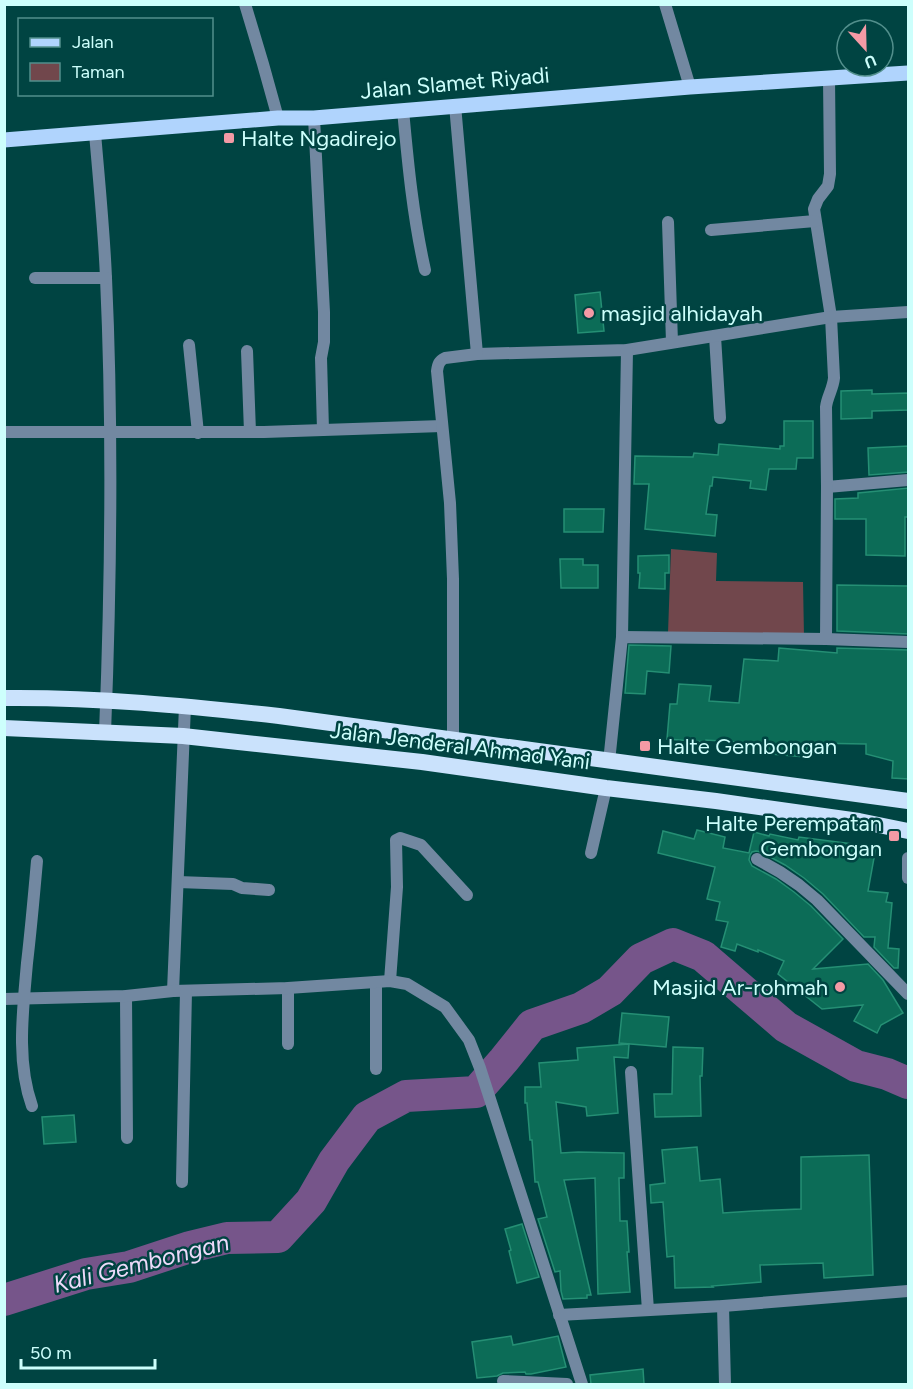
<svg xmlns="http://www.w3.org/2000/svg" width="913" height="1389" font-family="Figtree,sans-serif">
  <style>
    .green { fill: #71474c }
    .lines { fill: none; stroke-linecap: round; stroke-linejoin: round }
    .river { stroke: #76558a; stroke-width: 32 }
    .building { fill: #0c6c57; stroke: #258f74; stroke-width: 1.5 }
    .minor { stroke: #7288a1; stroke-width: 12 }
    .tertiary { stroke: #7288a1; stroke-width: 12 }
    .primary { stroke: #b0d4fd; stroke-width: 15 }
    .trunk { stroke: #cae2fc; stroke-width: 16 }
    .poi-dot { fill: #f49aa5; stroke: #004442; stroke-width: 2 }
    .labels { text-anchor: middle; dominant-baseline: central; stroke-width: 5; stroke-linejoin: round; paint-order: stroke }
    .street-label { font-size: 22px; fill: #cdfffc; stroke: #004442 }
    .poi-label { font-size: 22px; fill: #cdfffc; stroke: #004442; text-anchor: start }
    .water-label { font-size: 24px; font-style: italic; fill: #eddafa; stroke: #004442 }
  </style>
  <rect width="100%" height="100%" fill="#004442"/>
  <path class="green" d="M 671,549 L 717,553 L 716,581 L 803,582 L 804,637 L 668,633 Z"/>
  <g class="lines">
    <path class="river" d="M 4,1300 L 86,1274 L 129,1267 L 190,1247 L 227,1238 L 278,1237 L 311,1201 L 334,1161 L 367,1117 L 406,1096 L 476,1092 L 504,1060 L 532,1025 L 581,1008 L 610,991 L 641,959 L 673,944 L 703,956 L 786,1027 L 856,1066 L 887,1074 L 908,1083"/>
  </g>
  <g class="building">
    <path d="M 600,292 L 604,331 L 578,333 L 575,295 Z"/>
    <path d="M 872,390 L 872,394 L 909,393 L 909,410 L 872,411 L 872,418 L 841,419 L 841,391 Z"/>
    <path d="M 784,421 L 813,421 L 813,458 L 797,458 L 796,469 L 769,469 L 766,490 L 750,488 L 751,481 L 713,477 L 712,486 L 710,486 L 706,514 L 717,515 L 715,536 L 645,529 L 649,484 L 634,484 L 635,456 L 693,457 L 694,453 L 718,455 L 719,444 L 780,449 L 780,446 L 784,446 Z"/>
    <path d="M 909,446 L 909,472 L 869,475 L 868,448 Z"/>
    <path d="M 909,488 L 909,517 L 905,517 L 905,556 L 866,555 L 866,519 L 835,519 L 835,499 L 858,498 L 858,493 Z"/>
    <path d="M 564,509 L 604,509 L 603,532 L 564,532 Z"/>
    <path d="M 669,555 L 669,573 L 665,573 L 665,589 L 639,588 L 640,573 L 638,573 L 638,556 Z"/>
    <path d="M 560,559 L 583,559 L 583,565 L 598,565 L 598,588 L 561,588 Z"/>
    <path d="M 837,585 L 909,586 L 909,634 L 837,631 Z"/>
    <path d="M 629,645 L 671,646 L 669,673 L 647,671 L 645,694 L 625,693 Z"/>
    <path d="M 779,648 L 837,653 L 837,648 L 909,650 L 909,779 L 892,778 L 893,761 L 866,754 L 866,744 L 808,743 L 805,757 L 735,751 L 736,742 L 706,740 L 706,742 L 667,739 L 670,704 L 677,704 L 679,684 L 711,686 L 709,701 L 739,703 L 744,659 L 778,661 Z"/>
    <path d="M 697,830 L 725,837 L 723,848 L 749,853 L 754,832 L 769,836 L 770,834 L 798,840 L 799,837 L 876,847 L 868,891 L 888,893 L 886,902 L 892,903 L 888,948 L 899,949 L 898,968 L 894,968 L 874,947 L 875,937 L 864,937 L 823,894 L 804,878 L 785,865 L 761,852 L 756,851 L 752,852 L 750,855 L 749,860 L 752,866 L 776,879 L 794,892 L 811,906 L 843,939 L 813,969 L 868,964 L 883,980 L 903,1013 L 881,1025 L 877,1033 L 854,1021 L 863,1005 L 822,1009 L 778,974 L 784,961 L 758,950 L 758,952 L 737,944 L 735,951 L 721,947 L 728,922 L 716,920 L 720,902 L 707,899 L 715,867 L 658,853 L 663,831 L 694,839 Z"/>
    <path d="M 622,1013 L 669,1017 L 666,1047 L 619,1043 Z"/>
    <path d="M 629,1044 L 628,1058 L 614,1057 L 618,1113 L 587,1116 L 586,1107 L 556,1102 L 561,1153 L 578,1152 L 624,1153 L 624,1178 L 619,1178 L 620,1221 L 627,1221 L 629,1252 L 627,1252 L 630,1292 L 598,1294 L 595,1178 L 564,1180 L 591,1295 L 587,1295 L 587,1298 L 563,1299 L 561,1291 L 560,1271 L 555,1272 L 538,1219 L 547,1217 L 538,1182 L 535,1182 L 532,1140 L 530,1140 L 527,1103 L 525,1103 L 525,1087 L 541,1087 L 539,1063 L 578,1060 L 577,1048 Z"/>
    <path d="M 673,1047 L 703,1048 L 702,1076 L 700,1076 L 701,1116 L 655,1117 L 654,1094 L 672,1094 Z"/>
    <path d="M 74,1115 L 76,1142 L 44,1144 L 42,1117 Z"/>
    <path d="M 697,1147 L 700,1181 L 720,1179 L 723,1213 L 753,1211 L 801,1209 L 801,1157 L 869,1155 L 873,1275 L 824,1278 L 823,1263 L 760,1265 L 761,1282 L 712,1286 L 713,1287 L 675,1288 L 674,1256 L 667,1257 L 663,1202 L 651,1203 L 650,1185 L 665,1183 L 662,1150 Z"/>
    <path d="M 522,1224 L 539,1277 L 517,1283 L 509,1251 L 511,1250 L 505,1229 Z"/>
    <path d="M 511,1336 L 513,1345 L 558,1336 L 566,1367 L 531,1374 L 526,1374 L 525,1372 L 503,1373 L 497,1376 L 477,1378 L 472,1342 Z"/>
    <path d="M 643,1369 L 644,1384 L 591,1384 L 590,1375 Z"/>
  </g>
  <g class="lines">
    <g class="minor">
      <path d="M 245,4 L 263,64 L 278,118"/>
      <path d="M 665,4 L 690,87"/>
      <path d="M 829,78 L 830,174 L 828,186 L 818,199 L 814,209 L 831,317 L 834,378 C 833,389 827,397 826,407 L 827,487 L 908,480"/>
      <path d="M 403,110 C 408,164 413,217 425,270"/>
      <path d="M 314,118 L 324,312 L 324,342 L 321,358 L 323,430"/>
      <path d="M 95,133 C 99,181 104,230 106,278 C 113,429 111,582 105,733"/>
      <path d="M 668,222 L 672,342"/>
      <path d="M 711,230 L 815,221"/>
      <path d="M 35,278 L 106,278"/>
      <path d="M 715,336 L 720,418"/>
      <path d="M 189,345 L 198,433"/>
      <path d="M 247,351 L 250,432"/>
      <path d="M 477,354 L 627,350 L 831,317 L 908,312"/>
      <path d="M 4,432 L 264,432 L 442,426"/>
      <path d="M 622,637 L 627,350"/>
      <path d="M 826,639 L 908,642"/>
      <path d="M 453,740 L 453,579 L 450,503 L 437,371 C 438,364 439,361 445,358 L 477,354 L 455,105"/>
      <path d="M 609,762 L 622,637 L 826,639 L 827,487"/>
      <path d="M 591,853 L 606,788"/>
      <path d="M 757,859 L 780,872 L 799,885 L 817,900 L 908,994"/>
      <path d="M 178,882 L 233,884 L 242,888 L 269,890"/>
      <path d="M 390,981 L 397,887 L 396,840 L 400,838 L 421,845 L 467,895"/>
      <path d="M 376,982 L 376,1069"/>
      <path d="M 288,988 L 288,1044"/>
      <path d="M 173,991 L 185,706"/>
      <path d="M 126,996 L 127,1138"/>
      <path d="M 4,999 L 126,996 L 173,991 L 288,988 L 390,981 L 407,984 L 445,1007 L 469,1040 L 480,1068 L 582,1384"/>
      <path d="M 631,1072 L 648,1310"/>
      <path d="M 32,1106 C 16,1061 23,1010 27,963 C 31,929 34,895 37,861"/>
      <path d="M 182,1182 L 186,991"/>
      <path d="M 723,1306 L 725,1384"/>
      <path d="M 559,1315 L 723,1306 L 908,1291"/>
      <path d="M 503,1381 L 567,1384"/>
    </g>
    <path class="tertiary" d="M 908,858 L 908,878"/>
    <path class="primary" d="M 4,140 L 278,118 L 314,118 L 690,87 L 908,73"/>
    <g class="trunk">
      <path d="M 4,698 C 97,697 188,706 279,716 L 908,801"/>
      <path d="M 4,728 L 183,736 L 422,762 L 606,788 L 716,801 L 859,821 L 908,831"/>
    </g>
  </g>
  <g class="poi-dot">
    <rect x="223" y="132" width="12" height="12" rx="3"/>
    <circle cx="589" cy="313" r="6"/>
    <rect x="639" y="740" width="12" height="12" rx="3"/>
    <rect x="888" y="830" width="12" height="12" rx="3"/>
    <circle cx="840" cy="987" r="6"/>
  </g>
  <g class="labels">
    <g class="street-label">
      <text transform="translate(455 83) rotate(-5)">Jalan Slamet Riyadi</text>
      <text transform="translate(460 746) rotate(7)">Jalan Jenderal Ahmad Yani</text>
    </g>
    <g class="poi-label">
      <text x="241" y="138">Halte Ngadirejo</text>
      <text x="601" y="313">masjid alhidayah</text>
      <text x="657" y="746">Halte Gembongan</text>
      <text x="882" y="823" text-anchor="end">Halte Perempatan<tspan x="882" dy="25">Gembongan</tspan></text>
      <text x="828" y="987" text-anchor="end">Masjid Ar-rohmah</text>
    </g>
    <g class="water-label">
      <text transform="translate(141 1263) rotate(-14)">Kali Gembongan</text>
    </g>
  </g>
  <rect width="913" height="1389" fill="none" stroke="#cdfffc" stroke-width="12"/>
  <rect x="18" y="18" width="195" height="78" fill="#004442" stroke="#528f8c" stroke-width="1.5"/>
  <rect x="30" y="38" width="30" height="9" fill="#b0d4fd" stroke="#528f8c" stroke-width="1.5"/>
  <text x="72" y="48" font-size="18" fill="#cdfffc">Jalan</text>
  <rect x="30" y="63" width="30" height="18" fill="#71474c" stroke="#528f8c" stroke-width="1.5"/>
  <text x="72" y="78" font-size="18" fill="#cdfffc">Taman</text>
  <g transform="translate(865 48) rotate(158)"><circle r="28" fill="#004442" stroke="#528f8c" stroke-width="1.5"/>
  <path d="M0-4.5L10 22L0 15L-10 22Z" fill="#f49aa5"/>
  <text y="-9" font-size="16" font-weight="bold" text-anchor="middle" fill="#cdfffc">U</text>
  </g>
  <path d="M21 1359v9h134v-9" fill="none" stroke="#cdfffc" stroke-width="3"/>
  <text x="30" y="1359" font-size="18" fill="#cdfffc" stroke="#004442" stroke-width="4.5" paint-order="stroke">50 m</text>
</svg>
